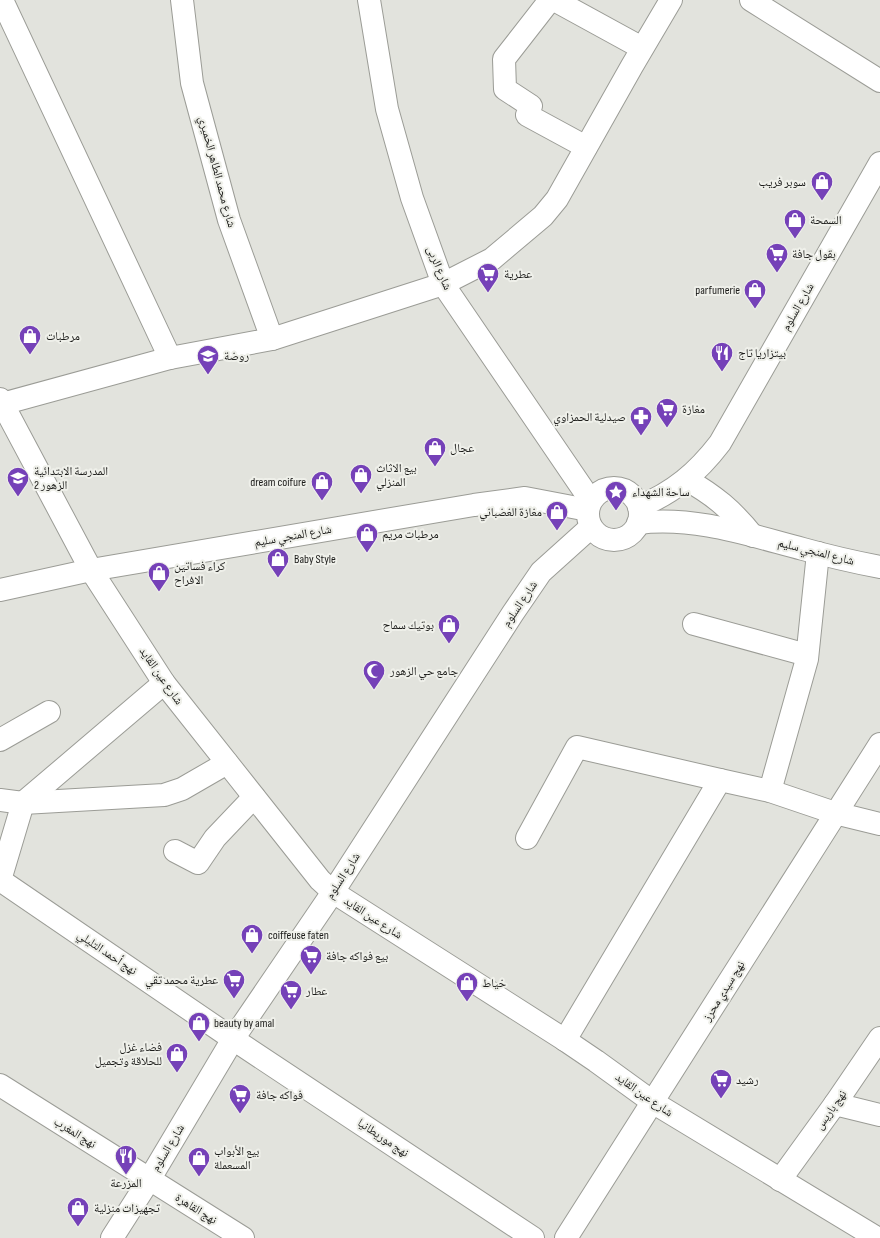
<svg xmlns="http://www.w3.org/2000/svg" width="880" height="1238" font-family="'Sofia Sans Condensed','Noto Naskh Arabic',sans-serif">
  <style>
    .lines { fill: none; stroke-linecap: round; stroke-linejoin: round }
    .minor-casing { stroke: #9b9c96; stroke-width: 24 }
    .minor { stroke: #fff; stroke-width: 22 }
    .labels { text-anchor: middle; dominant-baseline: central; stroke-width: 4; stroke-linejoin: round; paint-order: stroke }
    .street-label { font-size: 12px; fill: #1b1b19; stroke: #eff0ea }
    .poi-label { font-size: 12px; fill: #1b1b19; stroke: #eff0ea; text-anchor: start }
  </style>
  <rect width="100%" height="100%" fill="#e2e3dd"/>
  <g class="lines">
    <g class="minor-casing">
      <g id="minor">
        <path d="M 2,0 L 170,358"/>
        <path d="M 182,0 L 192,83 L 229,220 L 272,339"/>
        <path d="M 369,0 L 387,109 L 412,198 L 443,284 L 591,501"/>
        <path d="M 550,0 L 504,59 L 505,89 L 531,106 L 527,115 L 586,147"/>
        <path d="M 556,0 L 558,2 L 642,48"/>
        <path d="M 751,0 L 880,81"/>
        <path d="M 0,399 L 91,570 L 164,683 L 320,880 L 333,892 L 565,1040 L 596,1061 L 654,1103 L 877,1238"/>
        <path d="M 2,404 L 170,358 L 272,339 L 443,284 L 492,259 L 543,216 L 557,199 L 632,66 L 671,0"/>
        <path d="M 687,480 C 714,495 733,511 753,536"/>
        <circle cx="614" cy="514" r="26"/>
        <path d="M 639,507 C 674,492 697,473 720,443 L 880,163"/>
        <path d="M 638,523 C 695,516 749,535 803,549 C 828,556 854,562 880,567"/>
        <path d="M 0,590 L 91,570 L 474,505 L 525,498 L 588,510"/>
        <path d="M 694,624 L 807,655"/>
        <path d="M 0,740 L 49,712"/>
        <path d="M 770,791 L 807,659 L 818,553"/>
        <path d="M 0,800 L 23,803 L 164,795 L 182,789 L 227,763"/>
        <path d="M 527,838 L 577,747 L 720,780"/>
        <path d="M 175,851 L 198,863 L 215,838 L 254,797"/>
        <path d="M 0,880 L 233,1039 L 533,1238"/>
        <path d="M 0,880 L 23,803 L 164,683"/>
        <path d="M 565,1040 L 720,780 L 770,791 L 835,813 L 880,824"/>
        <path d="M 0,1085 L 243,1238"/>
        <path d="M 835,1104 L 880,1115"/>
        <path d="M 780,1180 L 835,1104 L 880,1038"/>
        <path d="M 112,1238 L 149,1180 L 233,1039 L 333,892 L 513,613 L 541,572 L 591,527"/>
        <path d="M 566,1238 C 672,1074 774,908 880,744"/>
      </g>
    </g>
    <use href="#minor" class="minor"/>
  </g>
  <defs>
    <g id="shop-pin" transform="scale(1.15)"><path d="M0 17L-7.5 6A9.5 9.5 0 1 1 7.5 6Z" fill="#7541b8" stroke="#eff0ea"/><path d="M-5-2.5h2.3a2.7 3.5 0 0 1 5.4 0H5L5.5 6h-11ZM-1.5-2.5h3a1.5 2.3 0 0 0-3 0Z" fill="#fff"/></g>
    <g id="supermarket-pin" transform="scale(1.15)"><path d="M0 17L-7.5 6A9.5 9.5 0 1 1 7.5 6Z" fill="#7541b8" stroke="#eff0ea"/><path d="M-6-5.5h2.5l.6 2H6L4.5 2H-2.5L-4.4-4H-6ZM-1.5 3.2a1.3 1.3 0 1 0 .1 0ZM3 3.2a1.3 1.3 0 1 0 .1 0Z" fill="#fff"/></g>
    <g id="restaurant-pin" transform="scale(1.15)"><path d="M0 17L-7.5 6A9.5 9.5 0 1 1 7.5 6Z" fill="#7541b8" stroke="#eff0ea"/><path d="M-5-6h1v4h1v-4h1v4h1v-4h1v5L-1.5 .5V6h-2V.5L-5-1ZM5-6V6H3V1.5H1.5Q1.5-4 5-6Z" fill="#fff"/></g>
    <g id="school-pin" transform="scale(1.15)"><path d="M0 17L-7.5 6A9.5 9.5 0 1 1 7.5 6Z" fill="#7541b8" stroke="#eff0ea"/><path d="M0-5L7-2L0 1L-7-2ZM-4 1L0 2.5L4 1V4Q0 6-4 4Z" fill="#fff"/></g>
    <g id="pharmacy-pin" transform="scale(1.15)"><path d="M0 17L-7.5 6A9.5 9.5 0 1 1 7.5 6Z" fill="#7541b8" stroke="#eff0ea"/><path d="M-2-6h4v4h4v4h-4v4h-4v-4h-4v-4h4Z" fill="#fff"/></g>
    <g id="sight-pin" transform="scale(1.15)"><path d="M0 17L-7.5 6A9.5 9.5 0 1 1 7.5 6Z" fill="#7541b8" stroke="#eff0ea"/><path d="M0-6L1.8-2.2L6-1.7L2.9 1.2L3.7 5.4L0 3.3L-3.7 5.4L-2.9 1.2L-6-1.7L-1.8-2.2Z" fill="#fff"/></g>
    <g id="mosque-pin" transform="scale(1.15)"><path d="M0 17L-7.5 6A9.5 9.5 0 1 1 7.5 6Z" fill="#7541b8" stroke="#eff0ea"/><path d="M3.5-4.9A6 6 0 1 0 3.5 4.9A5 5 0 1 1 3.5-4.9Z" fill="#fff"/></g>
  </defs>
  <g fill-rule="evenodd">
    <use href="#shop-pin" x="822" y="182"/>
    <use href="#shop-pin" x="795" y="220"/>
    <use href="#supermarket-pin" x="777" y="254"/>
    <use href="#supermarket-pin" x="488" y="274"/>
    <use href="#shop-pin" x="755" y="290"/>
    <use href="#shop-pin" x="30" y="336"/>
    <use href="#restaurant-pin" x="722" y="353"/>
    <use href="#school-pin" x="208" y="356"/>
    <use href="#supermarket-pin" x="667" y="409"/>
    <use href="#pharmacy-pin" x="641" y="417"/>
    <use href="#shop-pin" x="435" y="448"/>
    <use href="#shop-pin" x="361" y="475"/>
    <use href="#school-pin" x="18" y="478"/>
    <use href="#shop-pin" x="322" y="482"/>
    <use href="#sight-pin" x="616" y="492"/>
    <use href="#shop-pin" x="557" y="512"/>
    <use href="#shop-pin" x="367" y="534"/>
    <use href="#shop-pin" x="278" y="559"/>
    <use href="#shop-pin" x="159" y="573"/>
    <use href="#shop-pin" x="449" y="625"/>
    <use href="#mosque-pin" x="374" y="671"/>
    <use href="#shop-pin" x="252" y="935"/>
    <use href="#supermarket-pin" x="311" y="956"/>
    <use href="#supermarket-pin" x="234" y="980"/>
    <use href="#shop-pin" x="467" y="983"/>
    <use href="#supermarket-pin" x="291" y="991"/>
    <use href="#shop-pin" x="199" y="1023"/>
    <use href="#shop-pin" x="177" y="1054"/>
    <use href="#supermarket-pin" x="721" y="1080"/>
    <use href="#supermarket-pin" x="240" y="1095"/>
    <use href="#restaurant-pin" x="126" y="1156"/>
    <use href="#shop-pin" x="199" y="1158"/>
    <use href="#shop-pin" x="78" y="1208"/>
  </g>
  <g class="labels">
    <g class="street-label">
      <text transform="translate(217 172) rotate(75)">شارع محمد الطاهر الخميري</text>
      <text transform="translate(439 268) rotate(67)">شارع الربى</text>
      <text transform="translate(798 307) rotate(-60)">شارع السلوم</text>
      <text transform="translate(293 536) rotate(-10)">شارع المنجي سليم</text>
      <text transform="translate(816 552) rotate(14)">شارع المنجي سليم</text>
      <text transform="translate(520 604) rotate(-56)">شارع السلوم</text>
      <text transform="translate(161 676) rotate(55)">شارع عين القايد</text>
      <text transform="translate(343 876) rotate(-57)">شارع السلوم</text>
      <text transform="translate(373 918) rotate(33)">شارع عين القايد</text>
      <text transform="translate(107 953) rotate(34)">نهج أحمد التليلي</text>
      <text transform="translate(724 991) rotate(-58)">نهج سيدي محرز</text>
      <text transform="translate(644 1095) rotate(35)">شارع عين القايد</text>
      <text transform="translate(831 1110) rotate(-55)">نهج باريس</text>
      <text transform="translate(75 1133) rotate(32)">نهج المغرب</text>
      <text transform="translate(383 1138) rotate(34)">نهج موريطانيا</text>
      <text transform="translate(168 1148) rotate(-59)">شارع السلوم</text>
      <text transform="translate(196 1209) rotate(32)">نهج القاهرة</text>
    </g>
    <g class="poi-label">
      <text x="806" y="182" text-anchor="end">سوبر فريب</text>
      <text x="810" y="220">السمحة</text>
      <text x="792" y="254">بقول جافة</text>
      <text x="504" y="274">عطرية</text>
      <text x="740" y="290" text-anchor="end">parfumerie</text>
      <text x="46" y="336">مرطبات</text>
      <text x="738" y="353">بيتزاريا تاج</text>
      <text x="224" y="356">روضة</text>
      <text x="682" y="409">مغازة</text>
      <text x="626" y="417" text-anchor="end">صيدلية الحمزاوي</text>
      <text x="450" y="448">عجال</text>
      <text x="376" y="468">بيع الاثاث<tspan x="376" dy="14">المنزلي</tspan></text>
      <text x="34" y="471">المدرسة الابتدائية<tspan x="34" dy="14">الزهور 2</tspan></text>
      <text x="306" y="482" text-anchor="end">dream coifure</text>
      <text x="632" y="492">ساحة الشهداء</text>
      <text x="542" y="512" text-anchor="end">مغازة الغضباني</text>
      <text x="382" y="534">مرطبات مريم</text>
      <text x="294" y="559">Baby Style</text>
      <text x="174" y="566">كراء فساتين<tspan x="174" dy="14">الافراح</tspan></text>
      <text x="434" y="625" text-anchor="end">بوتيك سماح</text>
      <text x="390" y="671">جامع حي الزهور</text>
      <text x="268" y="935">coiffeuse faten</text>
      <text x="326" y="956">بيع فواكه جافة</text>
      <text x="218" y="980" text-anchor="end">عطرية محمد تقي</text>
      <text x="482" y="983">خياط</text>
      <text x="306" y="991">عطار</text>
      <text x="214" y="1023">beauty by amal</text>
      <text x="162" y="1047" text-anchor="end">فضاء غزل<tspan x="162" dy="14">للحلاقة وتجميل</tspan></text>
      <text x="736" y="1080">رشيد</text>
      <text x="256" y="1095">فواكه جافة</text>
      <text x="214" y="1151">بيع الأبواب<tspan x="214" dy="14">المسعملة</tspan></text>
      <text x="126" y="1183" text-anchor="middle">المزرعة</text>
      <text x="94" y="1208">تجهيزات منزلية</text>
    </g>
  </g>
</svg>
